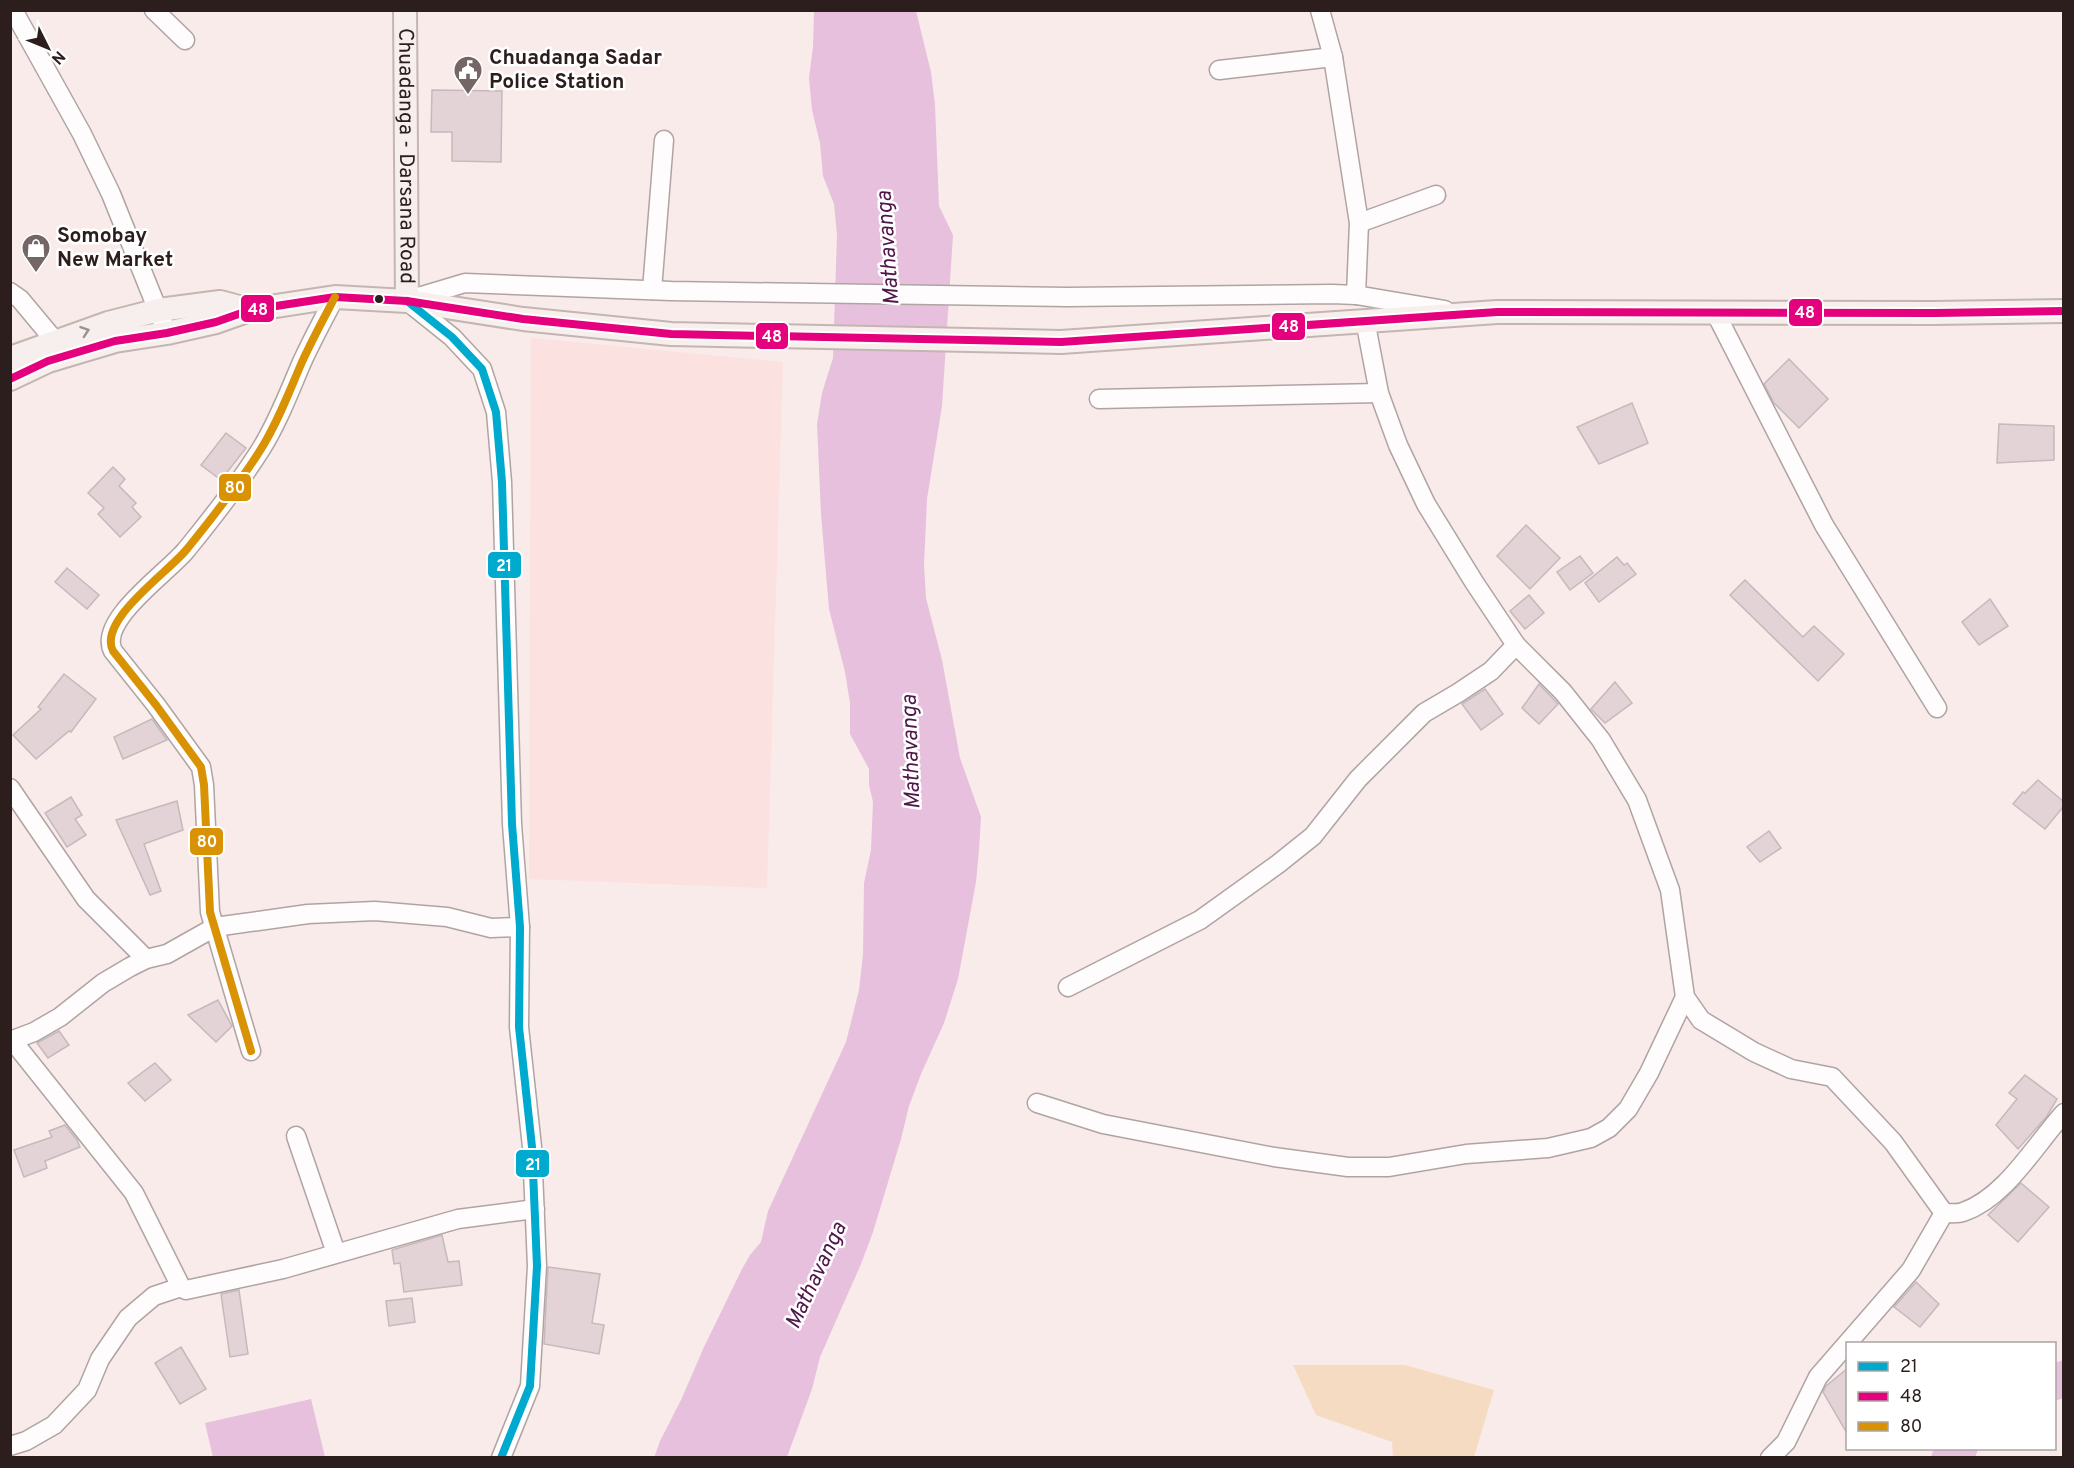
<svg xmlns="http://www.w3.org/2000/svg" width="2074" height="1468" font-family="Overpass,sans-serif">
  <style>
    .built { fill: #fbe1df }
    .green { fill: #f6dbc3 }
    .water { fill: #e6c0dd }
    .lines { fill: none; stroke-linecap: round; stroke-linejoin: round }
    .river { stroke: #e6c0dd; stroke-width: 33 }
    .building { fill: #e3d3d6; stroke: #c5b9bb; stroke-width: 1.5 }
    .minor-casing { stroke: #b0a4a3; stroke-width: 21 }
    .major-casing { stroke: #c4b5b1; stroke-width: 26 }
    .minor { stroke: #fefcfc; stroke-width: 18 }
    .major { stroke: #f6efed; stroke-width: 22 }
    .bus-1-casing { stroke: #fff; stroke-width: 12 }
    .bus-2-casing { stroke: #fff; stroke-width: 12 }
    .bus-3-casing { stroke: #fff; stroke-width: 12 }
    .bus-1 { stroke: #00a9ce; stroke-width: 8 }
    .bus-2 { stroke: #e5007d; stroke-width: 8 }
    .bus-3 { stroke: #d99204; stroke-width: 8 }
    .oneway { stroke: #9b918f }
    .bus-dot { fill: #2c1e1d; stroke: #fff; stroke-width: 2 }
    .labels { text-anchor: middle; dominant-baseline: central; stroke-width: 5; stroke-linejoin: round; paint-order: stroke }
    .poi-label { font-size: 21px; font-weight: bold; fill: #2c1e1d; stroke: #fff; text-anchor: start }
    .street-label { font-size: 21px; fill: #2c1e1d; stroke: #fff }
    .water-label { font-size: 22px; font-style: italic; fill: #50164a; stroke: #fff }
    .line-badge { stroke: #fff; stroke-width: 2 }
    .badge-label { font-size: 16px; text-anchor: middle; font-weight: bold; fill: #fff }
  </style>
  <rect width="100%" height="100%" fill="#f8ebea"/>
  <path class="built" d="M 531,338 L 783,362 L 767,888 L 529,879 Z"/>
  <path class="green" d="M 1293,1365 L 1405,1365 L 1494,1390 L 1474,1457 L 1393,1457 L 1392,1442 L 1316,1415 Z"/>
  <g class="water">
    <path d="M 814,11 L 916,11 L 931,72 L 935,105 L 939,206 L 953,235 L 942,406 L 927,499 L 924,565 L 926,598 L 942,660 L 960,758 L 981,817 L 979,850 L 976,882 L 958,979 L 944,1023 L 921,1074 L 909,1106 L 901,1139 L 873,1232 L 861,1264 L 820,1357 L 812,1389 L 787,1457 L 654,1458 L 660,1441 L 681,1400 L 704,1347 L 742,1269 L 750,1255 L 761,1242 L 768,1211 L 846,1042 L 859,990 L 863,954 L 864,883 L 871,850 L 873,802 L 869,785 L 869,769 L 850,734 L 850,703 L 845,672 L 829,609 L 821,514 L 817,424 L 822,393 L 833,358 L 837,235 L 834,204 L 823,176 L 820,143 L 812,110 L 809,78 L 813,47 Z"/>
    <path d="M 311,1399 L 325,1457 L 213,1457 L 205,1423 Z"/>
  </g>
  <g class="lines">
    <g class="river">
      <path d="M 2054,1384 L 2064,1377"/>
      <path d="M 1948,1458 L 1961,1448"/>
    </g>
  </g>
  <g class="building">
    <path d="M 432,90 L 502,91 L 501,162 L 452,161 L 452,132 L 431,132 Z"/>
    <path d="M 1789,359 L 1828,399 L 1799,428 L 1774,403 L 1764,384 Z"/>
    <path d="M 1632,403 L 1648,443 L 1599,464 L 1577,427 Z"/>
    <path d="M 1999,424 L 2054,426 L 2054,460 L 1997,463 Z"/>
    <path d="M 226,433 L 246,448 L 221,480 L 201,465 Z"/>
    <path d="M 113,467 L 125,479 L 119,486 L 136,503 L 132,507 L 141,517 L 120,537 L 98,514 L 104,508 L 88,493 Z"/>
    <path d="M 1526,525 L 1560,558 L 1530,589 L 1497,556 Z"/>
    <path d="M 1580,556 L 1593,573 L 1570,590 L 1557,572 Z"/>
    <path d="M 1617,557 L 1624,565 L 1627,563 L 1636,574 L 1599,602 L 1585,583 Z"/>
    <path d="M 67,568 L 99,595 L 87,609 L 55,582 Z"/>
    <path d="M 1745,580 L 1803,637 L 1814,626 L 1844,654 L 1818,681 L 1730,595 Z"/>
    <path d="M 1529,595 L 1544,613 L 1525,629 L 1510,611 Z"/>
    <path d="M 1990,599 L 2008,626 L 1979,645 L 1962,622 Z"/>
    <path d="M 64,674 L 96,699 L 71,732 L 69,731 L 36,759 L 13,735 L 41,709 L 38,707 Z"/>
    <path d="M 1615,682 L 1632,703 L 1605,723 L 1591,709 Z"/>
    <path d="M 1539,684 L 1558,704 L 1539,724 L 1522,708 Z"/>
    <path d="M 1485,689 L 1503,714 L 1481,730 L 1462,704 Z"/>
    <path d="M 152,719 L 167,740 L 123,759 L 114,737 Z"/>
    <path d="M 2038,780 L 2064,802 L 2064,806 L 2045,829 L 2013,804 L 2023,792 L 2025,793 Z"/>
    <path d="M 71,797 L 82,815 L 75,819 L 86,835 L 67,847 L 45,813 Z"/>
    <path d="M 177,801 L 183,830 L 144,844 L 161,891 L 150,895 L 116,820 Z"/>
    <path d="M 1769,831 L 1781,848 L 1760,862 L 1747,847 Z"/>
    <path d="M 218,1000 L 232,1026 L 216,1042 L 188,1015 Z"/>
    <path d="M 59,1031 L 69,1045 L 48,1058 L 37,1043 Z"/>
    <path d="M 155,1063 L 171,1080 L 145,1101 L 128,1083 Z"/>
    <path d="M 2025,1075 L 2057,1099 L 2047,1116 L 2018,1149 L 1996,1125 L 2017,1099 L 2009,1093 Z"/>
    <path d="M 65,1125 L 77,1140 L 80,1147 L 45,1161 L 47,1168 L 24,1177 L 14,1150 L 52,1137 L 49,1131 Z"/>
    <path d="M 2021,1183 L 2049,1207 L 2018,1242 L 1988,1215 Z"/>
    <path d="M 442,1235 L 448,1262 L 459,1261 L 462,1285 L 404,1292 L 400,1263 L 394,1264 L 392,1250 Z"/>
    <path d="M 548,1267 L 600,1274 L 592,1323 L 604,1325 L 599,1354 L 544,1344 Z"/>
    <path d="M 1916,1282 L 1939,1304 L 1920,1327 L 1894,1307 Z"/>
    <path d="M 239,1290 L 248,1354 L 230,1357 L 221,1294 Z"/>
    <path d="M 412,1298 L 415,1322 L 389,1326 L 386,1301 Z"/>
    <path d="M 181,1347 L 206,1389 L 180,1404 L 155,1363 Z"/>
    <path d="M 1848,1368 L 1848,1435 L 1823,1392 L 1826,1386 Z"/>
  </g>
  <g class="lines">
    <g class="minor-casing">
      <g id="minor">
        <path d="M 13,10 L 82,134 L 111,194 L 167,333"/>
        <path d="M 154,10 L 185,40"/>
        <path d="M 1320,10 L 1333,57 L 1359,223 L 1356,295"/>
        <path d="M 1219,70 L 1333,57"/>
        <path d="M 1359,223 L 1436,195"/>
        <path d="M 652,290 L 664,140"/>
        <path d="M 10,292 L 20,299 L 55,341"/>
        <path d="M 408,300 L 465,283 L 671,291 L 1068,297 L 1332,294 L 1356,295 L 1445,310"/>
        <path d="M 407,301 L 452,337 L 482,369 L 496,412 L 502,482 L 512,824 L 520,927 L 519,1027 L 532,1147 L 537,1266 L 530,1386 L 501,1458"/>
        <path d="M 1715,312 L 1824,525 L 1937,708"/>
        <path d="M 1365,320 L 1379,393 L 1398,445 L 1426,504 L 1474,582 L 1516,645 L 1563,692 L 1601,740 L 1637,800 L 1670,890 L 1685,997 L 1701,1020 L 1754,1052 L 1791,1069 L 1832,1077 L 1893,1142 L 1944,1213 C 1950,1213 1958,1214 1963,1212 C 2005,1198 2035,1145 2064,1113"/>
        <path d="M 1099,399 L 1379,393"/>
        <path d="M 10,788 L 86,899 L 146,959"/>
        <path d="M 1068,987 L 1200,920 L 1278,864 L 1313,836 L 1358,779 L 1424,713 L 1458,693 L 1491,671 L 1516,645"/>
        <path d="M 12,1040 L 134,1193 L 181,1287"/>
        <path d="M 10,1041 L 34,1032 L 60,1017 L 103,983 L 130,967 L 146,959 L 167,954 L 215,927 L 308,914 L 375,911 L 447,917 L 491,928 L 520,927"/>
        <path d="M 251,1051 L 210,912 L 204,785 L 201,767 L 156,705 L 113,651 C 97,620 170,571 187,549 C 213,517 239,484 261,449 C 278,422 289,392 302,362 C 312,340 324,318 335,297"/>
        <path d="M 1037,1103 L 1103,1124 L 1274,1157 L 1348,1167 L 1389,1167 L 1466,1154 L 1548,1148 L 1591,1138 L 1609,1128 L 1628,1109 L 1649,1073 L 1685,997"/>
        <path d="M 296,1136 L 336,1253"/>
        <path d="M 10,1446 L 26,1441 L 54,1425 L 87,1390 L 100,1359 L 128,1318 L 154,1296 L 181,1287 L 186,1290 L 283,1269 L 458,1219 L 535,1209"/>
        <path d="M 1770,1458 L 1786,1442 L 1818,1377 L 1911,1270 L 1944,1213"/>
      </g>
    </g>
    <g class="major-casing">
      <g id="major">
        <path id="s1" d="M 405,10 L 407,301"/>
        <path d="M 10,358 L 108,323 L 159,310 L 220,302 L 250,310"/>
        <path d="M 10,379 L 48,361 L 115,341 L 167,333 L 216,322 L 250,310 L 335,297 L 407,301 L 523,319 L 671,334 L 1061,342 L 1497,312 L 1934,313 L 2064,311"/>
      </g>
    </g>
    <use href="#minor" class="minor"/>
    <use href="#major" class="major"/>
    <g class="bus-1-casing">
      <path id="bus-1" d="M 407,301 L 452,337 L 482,369 L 496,412 L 502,482 L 512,824 L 520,927 L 519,1027 L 532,1147 L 537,1266 L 530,1386 L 501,1458"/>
    </g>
    <g class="bus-2-casing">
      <path id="bus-2" d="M 10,379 L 48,361 L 115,341 L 167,333 L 216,322 L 250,310 L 335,297 L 407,301 L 523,319 L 671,334 L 1061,342 L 1497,312 L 1934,313 L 2064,311"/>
    </g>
    <g class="bus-3-casing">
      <path id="bus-3" d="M 251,1051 L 210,912 L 204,785 L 201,767 L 156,705 L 113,651 C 97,620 170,571 187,549 C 213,517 239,484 261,449 C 278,422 289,392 302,362 C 312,340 324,318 335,297"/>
    </g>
    <use href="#bus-1" class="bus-1"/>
    <use href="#bus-2" class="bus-2"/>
    <use href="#bus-3" class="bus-3"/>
  </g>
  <defs><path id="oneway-chevron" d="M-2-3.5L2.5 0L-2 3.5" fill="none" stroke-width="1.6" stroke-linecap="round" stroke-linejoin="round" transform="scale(1.5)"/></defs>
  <use class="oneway" href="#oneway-chevron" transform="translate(85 331) rotate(-19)"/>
  <defs>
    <g id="civic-pin" transform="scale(1.5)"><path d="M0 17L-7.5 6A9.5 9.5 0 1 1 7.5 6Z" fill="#736665" stroke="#fff"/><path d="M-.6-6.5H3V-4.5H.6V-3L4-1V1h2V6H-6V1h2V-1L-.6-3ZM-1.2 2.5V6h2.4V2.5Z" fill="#fff"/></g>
    <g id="shop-pin" transform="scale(1.5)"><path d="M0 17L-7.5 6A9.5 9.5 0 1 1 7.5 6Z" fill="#736665" stroke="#fff"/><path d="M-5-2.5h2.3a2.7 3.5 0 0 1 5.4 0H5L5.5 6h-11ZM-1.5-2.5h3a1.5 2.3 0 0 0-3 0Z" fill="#fff"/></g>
  </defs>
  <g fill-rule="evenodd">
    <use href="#civic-pin" x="468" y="70"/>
    <use href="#shop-pin" x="36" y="248"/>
  </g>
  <circle class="bus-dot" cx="379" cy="299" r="5"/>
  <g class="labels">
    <g class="poi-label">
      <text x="489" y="58">Chuadanga Sadar<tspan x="489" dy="24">Police Station</tspan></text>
      <text x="57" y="236">Somobay<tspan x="57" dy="24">New Market</tspan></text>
    </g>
    <g class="street-label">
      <text stroke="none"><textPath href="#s1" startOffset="146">Chuadanga - Darsana Road</textPath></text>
    </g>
    <g class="water-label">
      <text transform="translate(889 248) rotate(-94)">Mathavanga</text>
      <text transform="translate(912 752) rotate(-92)">Mathavanga</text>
      <text transform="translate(817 1276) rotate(-65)">Mathavanga</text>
    </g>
  </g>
  <g class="line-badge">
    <rect x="240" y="294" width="35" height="29" rx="6" fill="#e5007d"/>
    <rect x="1788" y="298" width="35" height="29" rx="6" fill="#e5007d"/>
    <rect x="1271" y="312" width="35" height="29" rx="6" fill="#e5007d"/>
    <rect x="755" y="322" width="34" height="28" rx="6" fill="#e5007d"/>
    <rect x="218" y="473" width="34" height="29" rx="6" fill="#d99204"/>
    <rect x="487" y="551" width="35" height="28" rx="6" fill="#00a9ce"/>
    <rect x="189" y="827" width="35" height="29" rx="6" fill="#d99204"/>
    <rect x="515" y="1149" width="35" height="29" rx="6" fill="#00a9ce"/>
  </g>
  <g class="badge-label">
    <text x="258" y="315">48</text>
    <text x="1805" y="318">48</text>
    <text x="1289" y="332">48</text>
    <text x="772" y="342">48</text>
    <text x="235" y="493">80</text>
    <text x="504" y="571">21</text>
    <text x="207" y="847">80</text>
    <text x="533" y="1170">21</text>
  </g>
  <rect width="2074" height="1468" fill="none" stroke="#2c1e1d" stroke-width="24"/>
  <rect x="1846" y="1342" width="210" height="108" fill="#ffffff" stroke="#aba5a5" stroke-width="1.5"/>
  <rect x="1858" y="1362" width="30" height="9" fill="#00a9ce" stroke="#aba5a5" stroke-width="1.5"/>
  <text x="1900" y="1372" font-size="18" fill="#2c1e1d">21</text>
  <rect x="1858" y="1392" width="30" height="9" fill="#e5007d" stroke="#aba5a5" stroke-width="1.5"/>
  <text x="1900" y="1402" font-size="18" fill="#2c1e1d">48</text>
  <rect x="1858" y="1422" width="30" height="9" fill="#d99204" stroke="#aba5a5" stroke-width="1.5"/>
  <text x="1900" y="1432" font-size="18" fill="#2c1e1d">80</text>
  <g transform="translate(48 48) rotate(133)" stroke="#ffffff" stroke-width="4.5" paint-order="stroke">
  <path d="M0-4.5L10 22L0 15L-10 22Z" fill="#2c1e1d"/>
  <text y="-9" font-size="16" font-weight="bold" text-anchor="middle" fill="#2c1e1d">N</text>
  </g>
</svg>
